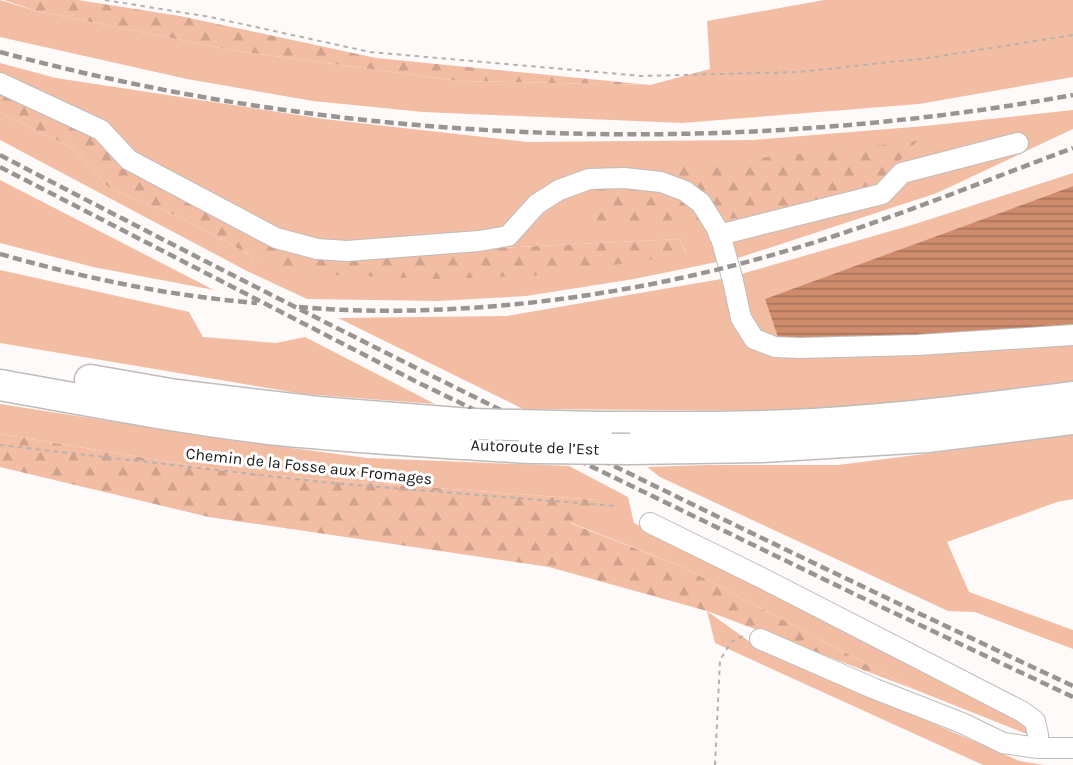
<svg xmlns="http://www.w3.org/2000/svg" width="1073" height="765" font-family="Karla,sans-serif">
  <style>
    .grass { fill: #f3bda4 }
    .forest { fill: url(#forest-firs) }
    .water { fill: url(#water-rules) }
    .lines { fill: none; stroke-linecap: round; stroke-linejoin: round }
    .minor-casing { stroke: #bfbcba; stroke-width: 22 }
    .highway-casing { stroke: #bfbcba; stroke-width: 33 }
    .path { stroke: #b4b1b0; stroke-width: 2; stroke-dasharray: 4.5 4.5; stroke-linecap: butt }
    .minor { stroke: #fff; stroke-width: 20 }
    .highway { stroke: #fff; stroke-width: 30 }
    .rail { stroke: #979493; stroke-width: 4.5; stroke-dasharray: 9 4.5; stroke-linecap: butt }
    .highway-bridge-casing { stroke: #bfbcba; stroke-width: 33; stroke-linecap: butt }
    .highway-bridge { stroke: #fff; stroke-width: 30 }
    .labels { text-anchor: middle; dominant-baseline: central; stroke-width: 6; stroke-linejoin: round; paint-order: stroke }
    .street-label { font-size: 16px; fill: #191817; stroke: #fff }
  </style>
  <defs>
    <pattern id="forest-firs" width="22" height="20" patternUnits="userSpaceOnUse" patternTransform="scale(1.5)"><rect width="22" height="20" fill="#f3bda4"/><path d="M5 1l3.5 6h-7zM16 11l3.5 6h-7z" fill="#d0a28c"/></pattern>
    <pattern id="water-rules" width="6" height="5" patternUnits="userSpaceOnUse" patternTransform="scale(1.5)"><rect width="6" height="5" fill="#ce8c6c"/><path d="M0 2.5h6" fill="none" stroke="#a67158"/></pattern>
  </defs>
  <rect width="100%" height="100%" fill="#fefaf9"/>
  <g class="grass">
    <path d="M 0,0 L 36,11 L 231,50 L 459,81 L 650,85 L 710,69 L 707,21 L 824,0 L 1073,0 L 1073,77 L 919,104 L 682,123 L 423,112 L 313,101 L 187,79 L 0,37 Z"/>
    <path d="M 0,63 L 56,78 L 324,119 L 527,142 L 753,140 L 925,126 L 1073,110 L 1073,129 L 937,193 L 741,257 L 634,279 L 526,296 L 437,301 L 307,299 L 247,271 L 0,140 L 0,113 L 71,147 L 109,188 L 184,219 L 261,261 L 686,253 L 680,239 L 317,257 L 0,88 Z"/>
    <path d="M 1073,173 L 1073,186 L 766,299 L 1073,327 L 1073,382 L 916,402 L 800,411 L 523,409 L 338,318 L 507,316 L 727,278 L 912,225 Z"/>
    <path d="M 0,180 L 214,290 L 93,267 L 0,243 Z"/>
    <path d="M 0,270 L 189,312 L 203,337 L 276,343 L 305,337 L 435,404 L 303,394 L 0,343 Z"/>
    <path d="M 0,404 L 231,440 L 367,458 L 569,466 L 628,497 L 634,523 L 733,569 L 1027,724 L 1029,735 L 916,690 L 683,567 L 569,522 L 597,500 L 237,473 L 0,434 Z"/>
    <path d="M 1073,435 L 1073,499 L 1057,502 L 947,542 L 969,592 L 1073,630 L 1073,649 L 975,612 L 948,611 L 660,477 L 647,467 L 706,465 L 838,465 Z"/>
    <path d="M 707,611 L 757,647 L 1020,761 L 1044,765 L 983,765 L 715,643 Z"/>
  </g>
  <g class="forest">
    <path d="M 4,0 L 78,0 L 180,16 L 376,58 L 650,85 L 459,81 L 231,50 L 36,11 Z"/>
    <path d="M 0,88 L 95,133 L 317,257 L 680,239 L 686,254 L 548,275 L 436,279 L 310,274 L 261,261 L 184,219 L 109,188 L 71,147 L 0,113 Z"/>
    <path d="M 917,141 L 880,183 L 743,218 L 589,224 L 590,184 L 667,168 Z"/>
    <path d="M 0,434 L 237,473 L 597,500 L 601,513 L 570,523 L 683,567 L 916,690 L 707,611 L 549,567 L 209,517 L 0,467 Z"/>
  </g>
  <path class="water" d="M 1073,186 L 1073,327 L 781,346 L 765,299 Z"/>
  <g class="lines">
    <g class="minor-casing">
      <g id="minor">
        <path d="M 0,83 L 101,130 L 129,160 L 276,238 L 317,249 L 347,251 L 479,241 L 508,236 L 537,204 L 559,190 L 589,179 L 624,178 L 661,182 L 685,191 L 701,203 L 716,227 L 721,238 L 733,281 L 741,318 L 754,339 L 775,347 L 800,348 L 917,345 L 1073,335"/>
        <path d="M 719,235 L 882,194 L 902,173 L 1018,143"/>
        <path d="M 650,523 L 760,577 L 1021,711 L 1035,721 L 1038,735 L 1038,748"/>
        <path d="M 760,639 L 875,689 L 962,723 L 1003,743 L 1038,748 L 1073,748"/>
      </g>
    </g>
    <g class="highway-casing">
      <g id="highway">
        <path d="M 90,380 L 176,395 L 318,412 L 471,424"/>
        <path d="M 0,385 C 89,401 179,418 269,429 C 357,438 444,443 532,448"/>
        <path d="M 598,427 C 670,427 742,428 814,424 C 900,419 987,408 1073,397"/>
        <path d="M 630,449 L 762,447 L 927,437 L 1073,419"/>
      </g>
    </g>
    <g class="path">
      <path d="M 105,0 L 210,17 L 370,52 L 642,76 L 799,72 L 928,58 L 1073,35"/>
      <path d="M 0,445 L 330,483 L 616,506"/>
      <path d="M 715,765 L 720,660 L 731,642 L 745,635"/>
    </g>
    <use href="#minor" class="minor"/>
    <use href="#highway" class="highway"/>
    <g class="rail">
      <path d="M 0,52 C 345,145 722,159 1073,95"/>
      <path d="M 0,155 C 354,340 712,517 1073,686"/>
      <path d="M 0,167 L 415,381 L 873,603 L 1073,697"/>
      <path d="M 0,254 C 84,278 170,296 257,303"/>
      <path d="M 299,307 C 449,320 620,298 765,257 C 870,228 971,186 1073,148"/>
    </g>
    <g class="highway-bridge-casing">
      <g id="highway-bridge">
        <path d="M 471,424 L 598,427"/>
        <path d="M 532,448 L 630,449"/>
      </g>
    </g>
    <use href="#highway-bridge" class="highway-bridge"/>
  </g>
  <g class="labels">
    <g class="street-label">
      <text transform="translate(535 447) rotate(2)">Autoroute de l’Est</text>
      <text transform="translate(309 466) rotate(6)">Chemin de la Fosse aux Fromages</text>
    </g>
  </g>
</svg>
